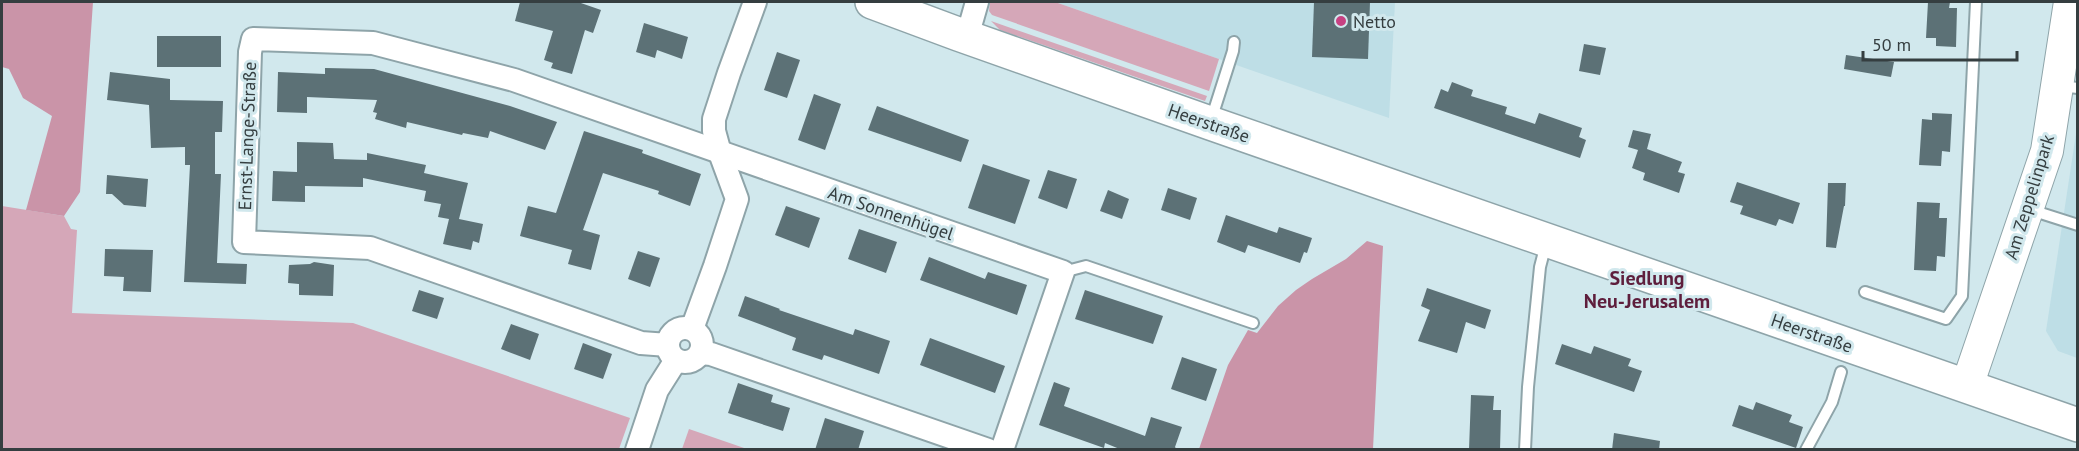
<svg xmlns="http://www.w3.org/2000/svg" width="2079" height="451" font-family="'PT Sans',sans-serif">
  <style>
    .built { fill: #bedee6 }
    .green { fill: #d5a7b8 }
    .forest { fill: #ca94a8 }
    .building { fill: #5c7176 }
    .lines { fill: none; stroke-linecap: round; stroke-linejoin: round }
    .service-casing { stroke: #8ea4a9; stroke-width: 14 }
    .minor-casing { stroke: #8ea4a9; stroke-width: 26 }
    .secondary-casing { stroke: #8ea4a9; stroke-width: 34 }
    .primary-casing { stroke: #8ea4a9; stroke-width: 36 }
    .service { stroke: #fff; stroke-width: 10 }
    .minor { stroke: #fff; stroke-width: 22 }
    .secondary { stroke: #fff; stroke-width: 32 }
    .primary { stroke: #fff; stroke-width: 33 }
    .poi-dot { fill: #c74182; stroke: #d1e8ed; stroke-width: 2 }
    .labels { text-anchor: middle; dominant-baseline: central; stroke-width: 6; stroke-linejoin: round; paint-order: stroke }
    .poi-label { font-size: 18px; fill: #353e40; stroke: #d1e8ed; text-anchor: start }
    .street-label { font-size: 18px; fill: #353e40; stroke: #d1e8ed }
    .neighbourhood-label { font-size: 20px; font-weight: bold; fill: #5e1e3c; stroke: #d1e8ed }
  </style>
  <rect width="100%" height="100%" fill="#d1e8ed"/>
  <g class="built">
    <path d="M 1055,2 L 1395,2 L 1389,118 L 1219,59 Z"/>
    <path d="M 2077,127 L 2077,358 L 2058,351 L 2046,331 Z"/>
  </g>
  <g class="green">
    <path d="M 990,2 L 1055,2 L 1219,59 L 1209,91 L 992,15 L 989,11 Z"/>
    <path d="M 991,21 L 1207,96 L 1205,101 L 1000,30 Z"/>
    <path d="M 2,206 L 64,216 L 71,229 L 77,230 L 72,313 L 353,323 L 630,418 L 619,449 L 2,449 Z"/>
    <path d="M 689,429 L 747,449 L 682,449 Z"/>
  </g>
  <g class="forest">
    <path d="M 2,2 L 93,2 L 80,192 L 64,216 L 26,210 L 52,116 L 23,98 L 9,69 L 2,67 Z"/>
    <path d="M 1367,241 L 1383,246 L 1373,449 L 1199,449 L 1228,365 L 1248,330 L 1257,333 L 1278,306 L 1296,290 L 1312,279 L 1346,259 Z"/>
  </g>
  <g class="building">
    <path d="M 520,2 L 578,2 L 601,10 L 593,33 L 585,30 L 572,74 L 551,68 L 553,63 L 544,60 L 553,31 L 515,21 Z"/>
    <path d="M 1314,2 L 1370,2 L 1368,59 L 1312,57 Z"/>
    <path d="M 1928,2 L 1950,2 L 1949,8 L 1957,8 L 1956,47 L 1936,46 L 1936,38 L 1926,38 Z"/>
    <path d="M 644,23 L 688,37 L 682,59 L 657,50 L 655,58 L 636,52 Z"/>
    <rect x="157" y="36" width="64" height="31"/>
    <path d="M 1584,44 L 1606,48 L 1600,75 L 1579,71 Z"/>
    <path d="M 777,52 L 800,60 L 787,98 L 764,90 Z"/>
    <path d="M 1846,55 L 1894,62 L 1891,77 L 1844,69 Z"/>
    <path d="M 325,68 L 374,69 L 510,106 L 557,122 L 545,150 L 490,131 L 488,138 L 463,133 L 462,135 L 407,122 L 406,128 L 375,119 L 377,113 L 373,112 L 377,100 L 307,97 L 307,113 L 277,112 L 278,72 L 325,74 Z"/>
    <path d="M 110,72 L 170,79 L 170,100 L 223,101 L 222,132 L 215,132 L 215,174 L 221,174 L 217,263 L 247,264 L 246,284 L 184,282 L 190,165 L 185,165 L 185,147 L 151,148 L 149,105 L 107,100 Z"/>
    <path d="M 1452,82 L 1473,90 L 1471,96 L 1507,107 L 1505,114 L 1535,124 L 1539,113 L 1582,128 L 1579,137 L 1586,140 L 1580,158 L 1434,108 L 1441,89 L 1448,92 Z"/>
    <path d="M 814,94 L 841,104 L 825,150 L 798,140 Z"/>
    <path d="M 877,106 L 969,140 L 961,162 L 868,130 Z"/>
    <path d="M 1932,113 L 1952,114 L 1950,152 L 1942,151 L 1941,166 L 1919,165 L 1922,119 L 1932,120 Z"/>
    <path d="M 1633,130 L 1651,134 L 1647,149 L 1682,162 L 1678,172 L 1685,174 L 1679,193 L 1643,180 L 1645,173 L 1632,168 L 1638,150 L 1628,147 Z"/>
    <path d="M 584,131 L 643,150 L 642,153 L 701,174 L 690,206 L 658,194 L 659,191 L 603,173 L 583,230 L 600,235 L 591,270 L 568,264 L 572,250 L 520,236 L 528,206 L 556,213 Z"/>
    <path d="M 297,142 L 333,143 L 334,159 L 367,160 L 367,153 L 426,165 L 424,173 L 468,183 L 459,219 L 483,224 L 479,243 L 473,241 L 471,250 L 443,244 L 449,219 L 438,217 L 441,204 L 424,201 L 426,191 L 363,178 L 363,187 L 305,186 L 305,202 L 272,201 L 273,171 L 297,172 Z"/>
    <path d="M 983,164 L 1030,180 L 1015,224 L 968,208 Z"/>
    <path d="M 1048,170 L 1077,179 L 1067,209 L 1038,198 Z"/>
    <path d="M 107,175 L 148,179 L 146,207 L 124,205 L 112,194 L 106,194 Z"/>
    <path d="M 1737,182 L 1800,203 L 1793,224 L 1779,219 L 1776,226 L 1740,214 L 1743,206 L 1730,202 Z"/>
    <path d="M 1828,183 L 1846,183 L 1845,206 L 1844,206 L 1836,248 L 1826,247 Z"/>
    <path d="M 1168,188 L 1197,198 L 1190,220 L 1161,210 Z"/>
    <path d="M 1108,190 L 1129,199 L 1122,219 L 1100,211 Z"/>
    <path d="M 1917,202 L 1940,203 L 1939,218 L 1947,218 L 1945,257 L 1937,256 L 1936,271 L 1914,270 Z"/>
    <path d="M 786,206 L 820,218 L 809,248 L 775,235 Z"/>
    <path d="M 1226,215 L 1277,233 L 1279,227 L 1312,238 L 1307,253 L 1304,252 L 1300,263 L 1248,245 L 1245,253 L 1217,242 Z"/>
    <path d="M 859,229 L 897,242 L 886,273 L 848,259 Z"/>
    <path d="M 105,249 L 153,250 L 151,292 L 123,291 L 124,277 L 104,276 Z"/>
    <path d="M 638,251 L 660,258 L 650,287 L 628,279 Z"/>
    <path d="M 929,257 L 985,279 L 988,272 L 1027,285 L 1017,315 L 920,280 Z"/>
    <path d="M 314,262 L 334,265 L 333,296 L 299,295 L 299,284 L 288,283 L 289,265 L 310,264 Z"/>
    <path d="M 1427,288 L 1491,310 L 1485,329 L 1466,322 L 1457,353 L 1418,341 L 1430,310 L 1421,306 Z"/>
    <path d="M 419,290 L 444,298 L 437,319 L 412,311 Z"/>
    <path d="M 1085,290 L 1163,316 L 1153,344 L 1075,319 Z"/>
    <path d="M 745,296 L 780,309 L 779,310 L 853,335 L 855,329 L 890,341 L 879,374 L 824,355 L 822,360 L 792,350 L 796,338 L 738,316 Z"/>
    <path d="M 511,324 L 539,334 L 530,360 L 501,349 Z"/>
    <path d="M 930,338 L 1005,366 L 995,393 L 920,365 Z"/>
    <path d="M 583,343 L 612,354 L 603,379 L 574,369 Z"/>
    <path d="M 1562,344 L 1591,354 L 1594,346 L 1631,359 L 1628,366 L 1642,371 L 1634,392 L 1555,364 Z"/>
    <path d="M 1182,357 L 1217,369 L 1206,401 L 1171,389 Z"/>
    <path d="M 1054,382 L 1070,388 L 1064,406 L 1145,436 L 1151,417 L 1182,427 L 1175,447 L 1177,450 L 1122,450 L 1105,443 L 1104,448 L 1039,425 Z"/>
    <path d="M 738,383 L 773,395 L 771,402 L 790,408 L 783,431 L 728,413 Z"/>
    <path d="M 1471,395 L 1494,396 L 1493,410 L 1501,410 L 1500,450 L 1469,450 Z"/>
    <path d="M 1756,402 L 1792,415 L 1789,422 L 1803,427 L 1796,448 L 1732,426 L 1739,405 L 1753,410 Z"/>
    <path d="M 825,418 L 864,431 L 858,450 L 815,450 Z"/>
    <path d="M 1614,433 L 1660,441 L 1659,450 L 1612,450 Z"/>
  </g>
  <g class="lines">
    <g class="service-casing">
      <g id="service">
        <path d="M 2060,86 L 2078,88"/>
        <path d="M 1211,120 L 1233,51 L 1234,42"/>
        <path d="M 2031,210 L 2078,225"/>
        <path d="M 1063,272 L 1086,266 L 1253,323"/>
        <path d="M 1865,292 L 1946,319 L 1962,296 L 1976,2"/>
        <path d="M 1525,450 L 1528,387 L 1540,267 L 1546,244"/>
        <path d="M 1806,450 L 1832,402 L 1841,372"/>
      </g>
    </g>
    <g class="minor-casing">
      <g id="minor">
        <path d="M 967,37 L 977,2"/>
        <circle cx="685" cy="345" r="17"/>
        <path d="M 692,329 L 715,266 L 737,199 L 720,153 L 714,131 L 714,119 L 729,73 L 755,2"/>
        <path d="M 668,345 L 641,343 L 370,248 L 244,242 L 250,52 L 253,39 L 373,43 L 514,80 L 1063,272 L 1002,450"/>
        <path d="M 701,353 L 711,354 L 988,450"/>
        <path d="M 637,450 L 657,390 L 676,360"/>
      </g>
    </g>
    <g class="secondary-casing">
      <path id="secondary" d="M 1967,386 L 2047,151 L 2070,2"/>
    </g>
    <g class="primary-casing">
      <path id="primary" d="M 872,2 L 958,34 L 1210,123 L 2078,425"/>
    </g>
    <use href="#service" class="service"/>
    <use href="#minor" class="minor"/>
    <use href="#secondary" class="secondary"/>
    <use href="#primary" class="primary"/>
  </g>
  <circle class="poi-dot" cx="1341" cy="21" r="6"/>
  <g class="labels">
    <g class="poi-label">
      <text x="1353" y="21">Netto</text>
    </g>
    <g class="street-label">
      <text transform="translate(1209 123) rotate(19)">Heerstraße</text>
      <text transform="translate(247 136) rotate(-88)">Ernst-Lange-Straße</text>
      <text transform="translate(2029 197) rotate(-73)">Am Zeppelinpark</text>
      <text transform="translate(891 213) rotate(19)">Am Sonnenhügel</text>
      <text transform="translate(1812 333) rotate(19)">Heerstraße</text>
    </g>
    <g class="neighbourhood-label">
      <text x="1647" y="278">Siedlung<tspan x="1647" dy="23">Neu-Jerusalem</tspan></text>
    </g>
  </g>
  <rect width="2079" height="451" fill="none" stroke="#353e40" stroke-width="6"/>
  <path d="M1863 51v9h154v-9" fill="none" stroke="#353e40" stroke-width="3"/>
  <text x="1872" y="51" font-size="18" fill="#353e40" stroke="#d1e8ed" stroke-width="4.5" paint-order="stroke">50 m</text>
</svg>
